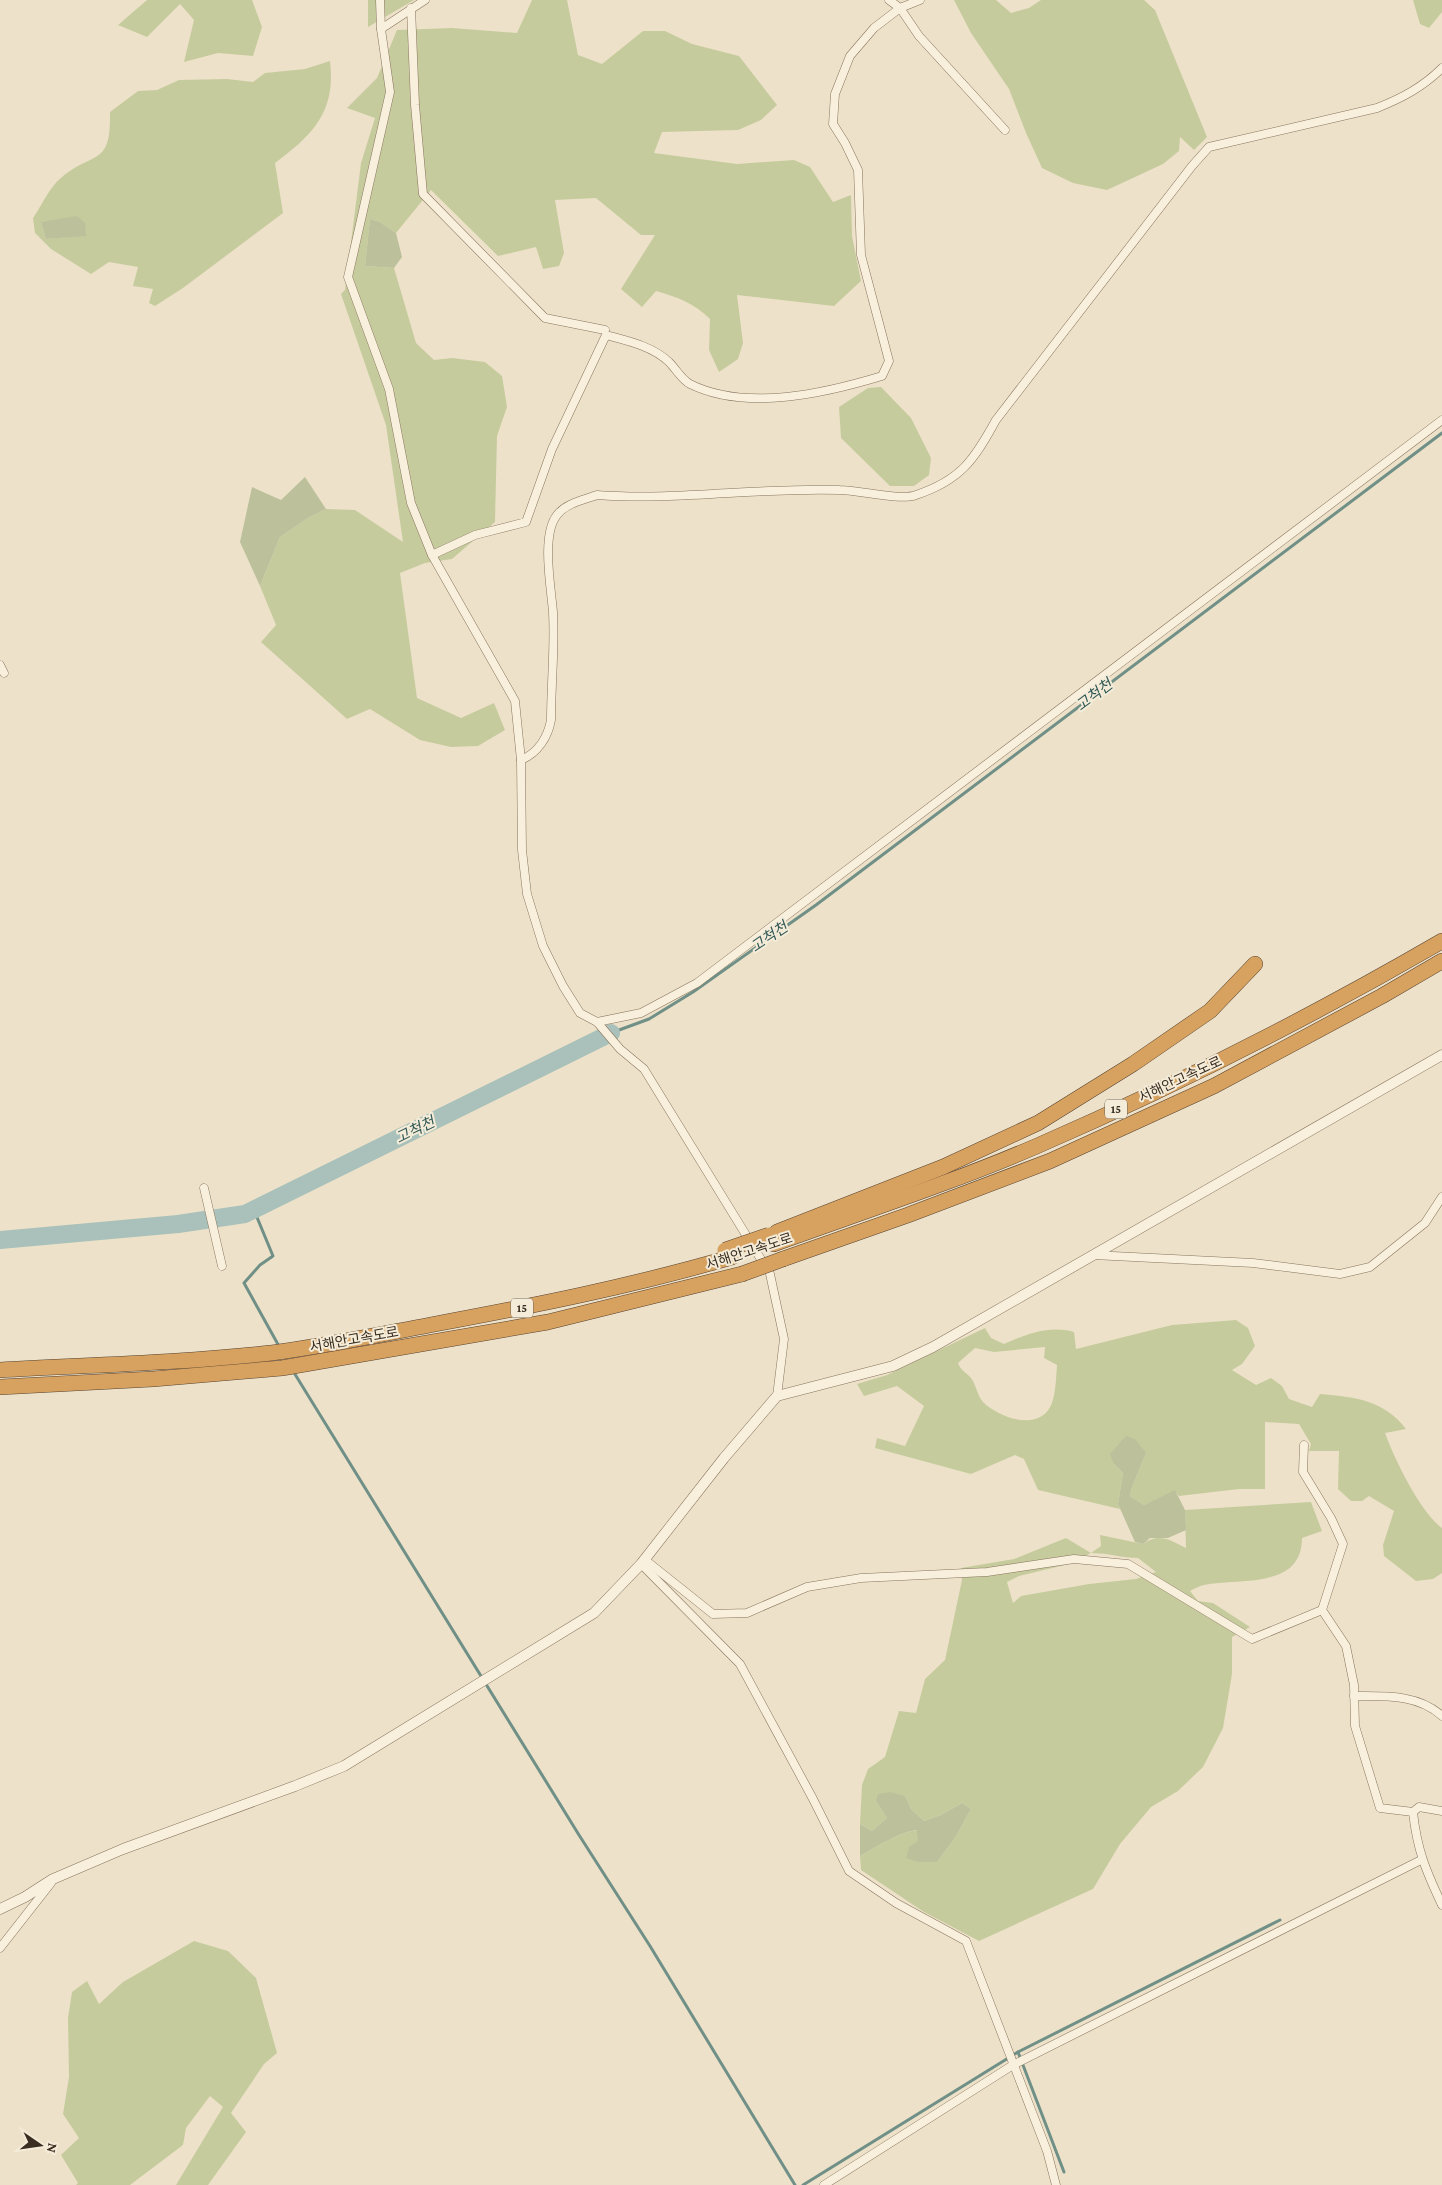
<svg xmlns="http://www.w3.org/2000/svg" width="1442" height="2185" font-family="'Crimson Pro','Noto Sans KR',serif">
  <style>
    .green { fill: #c6cb9d; fill-rule: evenodd }
    .cemetery { fill: #bcc09b }
    .lines { fill: none; stroke-linecap: round; stroke-linejoin: round }
    .stream { stroke: #709087; stroke-width: 3 }
    .river { stroke: #a9c1ba; stroke-width: 18 }
    .minor-casing { stroke: #88745e; stroke-width: 9 }
    .tertiary-casing { stroke: #88745e; stroke-width: 11 }
    .motorway-casing { stroke: #574332; stroke-width: 16 }
    .minor { stroke: #f8efdc; stroke-width: 8 }
    .tertiary { stroke: #f8efdc; stroke-width: 10 }
    .motorway { stroke: #d7a15f; stroke-width: 15 }
    .motorway-bridge-casing { stroke: #574332; stroke-width: 16; stroke-linecap: butt }
    .motorway-bridge { stroke: #d7a15f; stroke-width: 15 }
    .labels { text-anchor: middle; dominant-baseline: central; stroke-width: 4; stroke-linejoin: round; paint-order: stroke }
    .shield { fill: #f4ecd8; stroke: #726658; stroke-width: 1 }
    .shield-label { font-size: 12px; font-weight: bold; fill: #3a2d21 }
    .street-label { font-size: 14px; fill: #3a2d21; stroke: #f4ecd8 }
    .water-label { font-size: 15px; font-style: italic; fill: #315856; stroke: #f4ecd8 }
  </style>
  <rect width="100%" height="100%" fill="#ede2c9"/>
  <g class="green">
    <path d="M 147,0 L 252,0 L 262,27 L 253,56 L 218,53 L 184,62 L 194,20 L 180,4 L 147,37 L 118,25 Z"/>
    <path d="M 368,0 L 414,0 L 368,27 Z"/>
    <path d="M 532,0 L 567,0 L 578,55 L 602,64 L 643,31 L 665,31 L 692,44 L 739,56 L 777,105 L 761,120 L 738,130 L 662,132 L 654,153 L 737,164 L 794,160 L 810,167 L 833,202 L 851,195 L 852,236 L 861,281 L 834,306 L 737,295 L 743,343 L 738,359 L 719,372 L 709,350 L 710,319 C 694,303 677,297 656,291 L 642,307 L 621,289 L 655,235 L 641,235 L 596,198 L 555,200 L 564,253 L 559,266 L 543,269 L 536,247 L 498,256 L 431,190 L 396,233 L 380,222 L 370,219 L 365,266 L 394,268 L 416,343 L 434,360 L 452,358 L 485,362 L 502,376 L 507,407 L 497,436 L 495,522 L 452,559 L 425,563 L 400,573 L 417,698 L 461,718 L 494,703 L 505,730 L 478,746 L 451,747 L 420,740 L 370,709 L 347,719 L 261,642 L 276,625 L 260,586 L 280,537 L 308,518 L 326,509 L 355,510 L 403,542 L 386,425 L 341,294 L 345,290 L 361,163 L 375,118 L 347,108 L 377,78 L 397,30 L 452,28 L 517,33 Z"/>
    <path d="M 954,0 L 996,0 L 1011,13 L 1029,8 L 1041,0 L 1144,0 L 1155,10 L 1207,137 L 1194,150 L 1180,137 L 1179,151 L 1163,164 L 1107,190 L 1073,183 L 1042,168 L 1026,133 L 1009,89 L 971,33 Z"/>
    <path d="M 1413,0 L 1442,0 L 1442,12 L 1429,28 L 1420,24 Z"/>
    <path d="M 330,61 C 336,111 314,134 275,163 L 283,213 L 183,288 L 155,306 L 149,303 L 153,289 L 133,286 L 138,267 L 109,262 L 91,274 L 51,249 L 35,233 L 33,218 C 42,205 50,186 62,177 C 95,150 111,167 110,112 L 138,91 L 157,90 L 179,80 L 227,79 L 253,82 L 265,73 L 305,69 ZM 57,221 L 86,235 L 46,239 L 41,222 Z"/>
    <path d="M 881,387 L 911,418 L 931,458 L 929,475 L 914,486 L 890,486 L 841,438 L 839,407 L 868,388 Z"/>
    <path d="M 1236,1320 L 1248,1328 L 1255,1346 L 1242,1364 L 1232,1370 L 1256,1385 L 1271,1378 L 1282,1386 L 1289,1399 L 1312,1407 L 1320,1394 C 1355,1397 1384,1400 1406,1429 L 1385,1433 C 1394,1458 1420,1512 1442,1528 L 1442,1573 L 1433,1579 L 1416,1581 L 1384,1556 L 1383,1545 L 1394,1511 L 1369,1496 L 1362,1501 L 1351,1501 L 1338,1489 L 1339,1451 L 1309,1451 L 1311,1444 L 1299,1424 L 1265,1422 L 1265,1489 L 1239,1489 L 1179,1496 L 1175,1491 L 1144,1505 L 1130,1496 L 1132,1487 L 1146,1453 L 1114,1464 L 1123,1473 L 1118,1504 L 1120,1509 L 1038,1490 L 1024,1459 L 1015,1455 L 971,1474 L 875,1448 L 877,1438 L 905,1446 L 924,1406 L 897,1386 L 864,1396 L 857,1384 L 887,1375 L 985,1328 L 991,1338 L 1004,1344 C 1026,1334 1050,1325 1074,1332 L 1076,1349 L 1172,1325 ZM 1045,1347 L 1044,1358 L 1057,1365 C 1056,1377 1056,1391 1052,1403 C 1041,1433 999,1418 983,1402 C 977,1395 976,1384 971,1378 C 966,1372 961,1371 958,1363 L 975,1348 L 994,1352 Z"/>
    <path d="M 1311,1502 L 1322,1531 L 1302,1538 C 1302,1590 1238,1578 1204,1585 C 1199,1586 1194,1589 1190,1591 L 1198,1601 L 1213,1603 L 1250,1627 L 1232,1637 L 1232,1674 L 1223,1728 L 1203,1767 L 1178,1791 L 1151,1807 L 1120,1844 L 1093,1889 L 979,1941 L 924,1912 L 861,1870 L 860,1856 C 876,1847 900,1832 918,1830 L 918,1841 L 937,1862 L 955,1838 L 971,1809 L 962,1803 L 941,1815 L 924,1821 L 911,1809 L 905,1796 L 876,1801 L 887,1818 L 872,1831 L 860,1824 L 862,1785 L 868,1769 L 885,1757 L 899,1711 L 916,1713 L 925,1679 L 945,1660 L 962,1580 L 961,1568 L 1014,1559 L 1066,1538 L 1091,1553 L 1101,1546 L 1100,1535 L 1143,1544 C 1158,1532 1171,1540 1186,1548 L 1185,1510 ZM 1091,1553 C 1108,1553 1122,1558 1138,1558 L 1156,1572 L 1136,1579 L 1089,1584 L 1021,1596 L 1013,1603 L 1007,1582 L 1019,1576 L 1069,1564 Z"/>
    <path d="M 194,1941 L 228,1951 L 256,1978 L 277,2053 L 264,2064 L 231,2113 L 246,2132 L 208,2185 L 176,2185 L 223,2107 L 210,2096 L 186,2128 L 183,2145 L 130,2185 L 76,2185 L 78,2183 L 61,2155 L 79,2138 L 63,2114 L 69,2077 L 68,2018 L 72,1992 L 87,1981 L 99,2004 L 123,1982 Z"/>
  </g>
  <g class="cemetery">
    <path d="M 77,216 L 85,223 L 86,236 L 46,239 L 41,222 Z"/>
    <path d="M 370,219 L 380,222 L 396,233 L 402,257 L 394,268 L 365,266 Z"/>
    <path d="M 305,477 L 326,509 L 308,518 L 280,537 L 260,586 L 240,542 L 252,487 L 281,500 Z"/>
    <path d="M 1126,1436 L 1135,1439 L 1146,1453 L 1132,1487 L 1130,1496 L 1144,1505 L 1175,1490 L 1185,1510 L 1186,1530 L 1168,1538 L 1150,1538 L 1143,1544 L 1135,1542 L 1118,1504 L 1123,1473 L 1114,1464 L 1110,1454 Z"/>
    <path d="M 890,1792 L 905,1796 L 911,1809 L 924,1821 L 941,1815 L 962,1803 L 971,1809 L 955,1838 L 937,1862 L 918,1862 L 906,1858 L 909,1847 L 918,1841 L 917,1830 C 900,1832 876,1847 860,1856 L 860,1824 L 872,1831 L 887,1818 L 876,1801 L 878,1794 Z"/>
  </g>
  <g class="lines">
    <g class="stream">
      <path d="M 611,1033 L 649,1019 L 693,992 L 816,905 L 1442,433"/>
      <path d="M 254,1210 L 273,1256 L 260,1265 L 244,1283 L 280,1348"/>
      <path d="M 293,1371 L 579,1835 L 650,1946 L 795,2185"/>
      <path d="M 1018,2052 L 1064,2172"/>
      <path d="M 803,2185 L 1018,2052 L 1280,1920"/>
    </g>
    <path class="river" d="M 0,1240 L 178,1224 L 245,1214 L 611,1033"/>
    <g class="minor-casing">
      <g id="minor">
        <path d="M 380,0 L 381,29 L 390,92 L 348,277 L 389,389 L 411,503 L 432,555 L 515,701 L 521,760 L 522,850 L 527,894 L 543,946 L 563,986 L 580,1013 L 597,1022 L 620,1049 L 644,1069 L 770,1274 L 784,1339 L 777,1396"/>
        <path d="M 889,0 L 900,8 L 920,0"/>
        <path d="M 411,8 L 415,105 L 423,194 L 545,318 L 605,330"/>
        <path d="M 381,29 L 425,0"/>
        <path d="M 432,555 L 475,535 L 526,522 L 552,449 L 606,335 C 628,341 652,346 669,362 C 676,369 682,380 690,384 C 746,412 826,393 882,376 L 889,361 L 861,255 L 858,170 L 845,143 L 833,124 L 835,94 L 850,56 L 874,28 L 900,8 L 919,36 L 1005,130"/>
        <path d="M 0,665 L 4,673"/>
        <path d="M 521,760 C 538,753 548,737 551,720 C 551,684 555,648 553,612 C 551,587 541,535 557,515 C 566,503 584,500 597,495 C 678,501 760,487 840,490 C 858,490 901,501 916,495 C 961,480 974,460 996,420 L 1192,166 L 1209,147 L 1377,108 C 1402,98 1423,87 1442,68"/>
        <path d="M 597,1022 L 641,1013 L 697,983 L 1442,420"/>
        <path d="M 204,1188 L 222,1266"/>
        <path d="M 1093,1255 L 1253,1263 L 1340,1274 L 1370,1267 L 1425,1223 L 1442,1197"/>
        <path d="M 1304,1445 L 1303,1472 L 1331,1518 L 1343,1544 L 1322,1610 L 1346,1646 L 1354,1685 L 1355,1726 L 1380,1808 L 1413,1812 C 1417,1850 1426,1871 1442,1905"/>
        <path d="M 644,1559 L 713,1614 L 747,1613 L 807,1587 L 861,1578 L 987,1572 L 1074,1559 L 1128,1564 L 1252,1639 L 1322,1610"/>
        <path d="M 641,1564 L 740,1664 L 813,1799 L 849,1871 L 896,1903 L 966,1941 L 1047,2151 L 1056,2185"/>
        <path d="M 1354,1696 C 1385,1696 1418,1694 1442,1716"/>
        <path d="M 1413,1812 L 1419,1807 L 1442,1811"/>
        <path d="M 0,1948 L 51,1883"/>
        <path d="M 824,2185 L 1013,2065 L 1421,1860"/>
      </g>
    </g>
    <g class="tertiary-casing">
      <path id="tertiary" d="M 0,1909 L 25,1897 L 53,1879 L 123,1849 L 295,1786 L 344,1766 L 594,1613 L 641,1564 L 724,1458 L 777,1396 L 893,1366 L 933,1347 L 1442,1055"/>
    </g>
    <g class="motorway-casing">
      <g id="motorway">
        <path d="M 777,1232 L 943,1167 L 1038,1123 L 1133,1064 L 1210,1011 L 1255,964"/>
        <path d="M 774,1244 C 862,1212 951,1183 1037,1146 C 1175,1086 1311,1017 1442,941"/>
        <path d="M 783,1259 L 908,1215 L 1050,1161 L 1214,1086 L 1382,996 L 1442,961"/>
        <path d="M 0,1370 C 90,1365 181,1363 271,1353 C 324,1346 377,1335 430,1325 C 532,1306 633,1286 732,1257"/>
        <path d="M 0,1387 L 153,1379 L 282,1368 L 548,1322 L 742,1274"/>
      </g>
    </g>
    <use href="#minor" class="minor"/>
    <use href="#tertiary" class="tertiary"/>
    <use href="#motorway" class="motorway"/>
    <g class="motorway-bridge-casing">
      <g id="motorway-bridge">
        <path d="M 725,1250 L 769,1235"/>
        <path d="M 742,1274 L 783,1259"/>
      </g>
    </g>
    <use href="#motorway-bridge" class="motorway-bridge"/>
  </g>
  <g class="labels">
    <g class="shield">
      <rect x="1105" y="1099.5" width="22" height="19" rx="4"/>
      <rect x="511" y="1298.5" width="22" height="19" rx="4"/>
    </g>
    <g class="shield-label">
      <text x="1116" y="1109">15</text>
      <text x="522" y="1308">15</text>
    </g>
    <g class="street-label">
      <text transform="translate(1180 1079) rotate(-25)">서해안고속도로</text>
      <text transform="translate(749 1251) rotate(-18)">서해안고속도로</text>
      <text transform="translate(354 1339) rotate(-10)">서해안고속도로</text>
    </g>
    <g class="water-label">
      <text transform="translate(1094 695) rotate(-37)">고척천</text>
      <text transform="translate(769 937) rotate(-34)">고척천</text>
      <text transform="translate(415 1130) rotate(-26)">고척천</text>
    </g>
  </g>
  <g transform="translate(40 2145) rotate(103)" stroke="#f4ecd8" stroke-width="4" paint-order="stroke">
  <path d="M0-4L9 19L0 12L-9 19Z" fill="#3a2d21"/>
  <text y="-8" font-size="14" font-weight="bold" text-anchor="middle" fill="#3a2d21">N</text>
  </g>
</svg>
